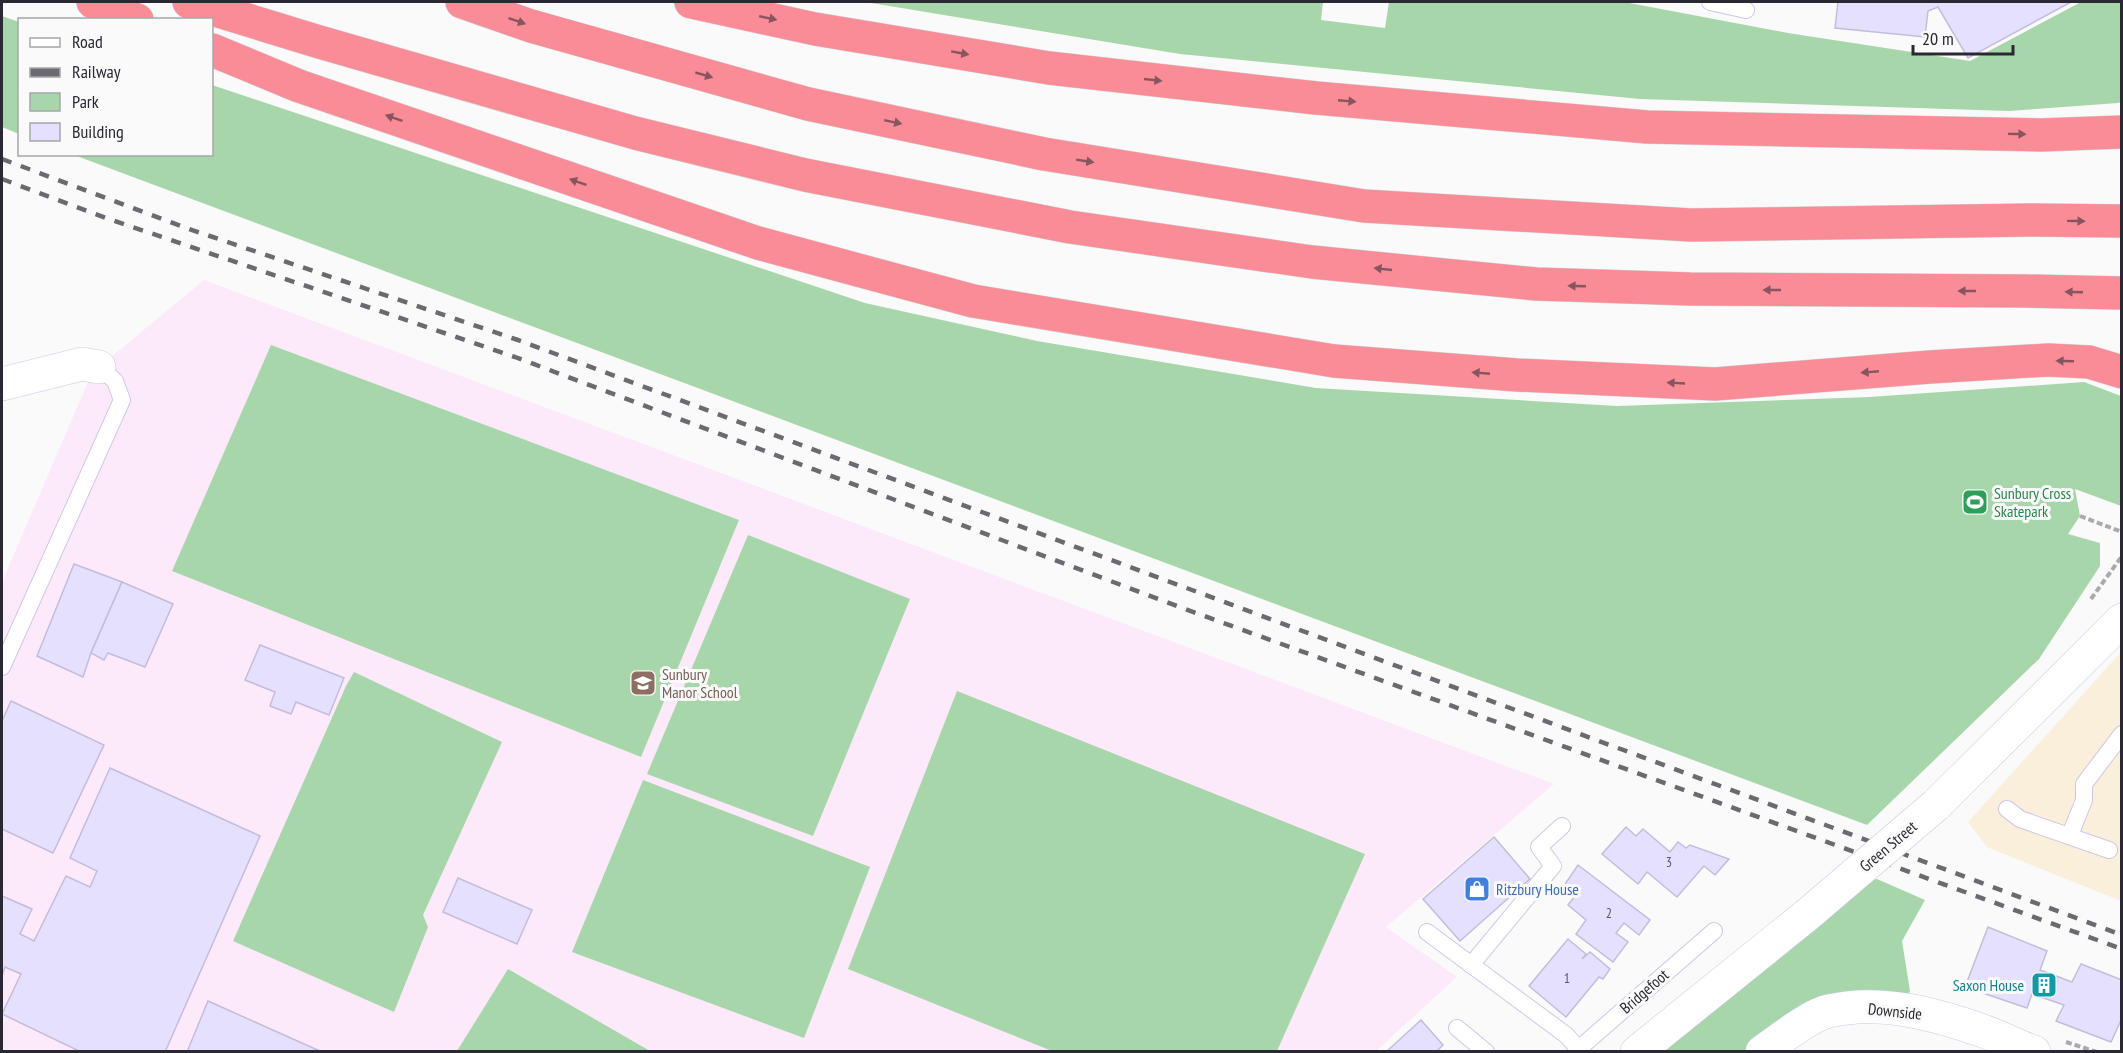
<svg xmlns="http://www.w3.org/2000/svg" width="2123" height="1053" font-family="'PT Sans Narrow',sans-serif">
  <style>
    .industrial { fill: #f9efda }
    .education { fill: #fce9fa }
    .green { fill: #a8d6ab }
    .building { fill: #e6e0ff; stroke: #c3bddb; stroke-width: 1.5 }
    .lines { fill: none; stroke-linecap: round; stroke-linejoin: round }
    .service-casing { stroke: #cec8e6; stroke-width: 18 }
    .minor-casing { stroke: #cec8e6; stroke-width: 34 }
    .tertiary-casing { stroke: #cec8e6; stroke-width: 34 }
    .motorway-casing { stroke: #d4d4d6; stroke-width: 34 }
    .path { stroke: #aaa9ad; stroke-width: 4; stroke-dasharray: 6 3; stroke-linecap: butt }
    .service { stroke: #fff; stroke-width: 16 }
    .minor { stroke: #fff; stroke-width: 33 }
    .tertiary { stroke: #fff; stroke-width: 33 }
    .motorway { stroke: #f98c97; stroke-width: 33 }
    .rail { stroke: #6b6a71; stroke-width: 4.5; stroke-dasharray: 10 10; stroke-linecap: butt }
    .tertiary-bridge-casing { stroke: #cec8e6; stroke-width: 34; stroke-linecap: butt }
    .tertiary-bridge { stroke: #fff; stroke-width: 33 }
    .oneway { fill: #875560 }
    .labels { text-anchor: middle; dominant-baseline: central; stroke-width: 6; stroke-linejoin: round; paint-order: stroke }
    .number-label { font-size: 14px; fill: #595666 }
    .leisure-label { font-size: 16px; fill: #27864d; stroke: #fafafa; text-anchor: start }
    .education-label { font-size: 16px; fill: #785e54; stroke: #fafafa; text-anchor: start }
    .street-label { font-size: 16px; fill: #2a2833; stroke: #fafafa }
    .shop-label { font-size: 16px; fill: #366cbe; stroke: #fafafa; text-anchor: start }
    .culture-label { font-size: 16px; fill: #0d838f; stroke: #fafafa; text-anchor: end }
  </style>
  <rect width="100%" height="100%" fill="#fafafa"/>
  <path class="industrial" d="M 2121,652 L 2121,901 L 1987,847 L 1968,822 Z"/>
  <path class="education" d="M 204,280 L 1554,784 L 1386,927 L 1457,977 L 1376,1051 L 2,1052 L 2,582 L 88,382 L 99,367 Z"/>
  <g class="green">
    <path d="M 865,2 L 1323,2 L 1321,20 L 1385,28 L 1389,2 L 1624,2 L 1788,33 L 1970,61 L 2081,2 L 2121,2 L 2121,102 L 2118,103 L 2009,111 L 1640,99 L 1180,54 Z"/>
    <path d="M 2,16 L 19,22 L 19,134 L 2,127 Z"/>
    <path d="M 212,85 L 865,303 L 1037,341 L 1316,388 L 1617,406 L 1869,397 L 2084,382 L 2121,396 L 2121,506 L 2075,489 L 2080,516 L 2068,534 L 2100,543 L 2100,566 L 2039,659 L 1867,825 L 74,155 L 212,154 Z"/>
    <path d="M 271,345 L 739,520 L 641,757 L 172,571 Z"/>
    <path d="M 748,535 L 910,599 L 813,836 L 647,774 Z"/>
    <path d="M 354,672 L 502,742 L 423,915 L 428,927 L 394,1012 L 233,941 L 346,686 Z"/>
    <path d="M 957,691 L 1365,854 L 1277,1051 L 1052,1051 L 848,969 Z"/>
    <path d="M 643,780 L 870,867 L 804,1038 L 572,952 Z"/>
    <path d="M 1877,879 L 1925,900 L 1902,941 L 1910,991 L 1902,1009 L 1868,1007 L 1762,1051 L 1637,1052 L 1844,883 Z"/>
    <path d="M 508,969 L 650,1051 L 457,1051 Z"/>
  </g>
  <g class="building">
    <path d="M 1838,2 L 2071,2 L 1968,58 L 1938,7 L 1928,11 L 1925,37 L 1835,28 Z"/>
    <path d="M 74,564 L 122,582 L 91,653 L 83,677 L 37,656 Z"/>
    <path d="M 122,582 L 173,604 L 145,667 L 108,653 L 104,660 L 91,653 Z"/>
    <path d="M 260,645 L 344,678 L 329,715 L 296,702 L 291,714 L 270,706 L 275,692 L 245,680 Z"/>
    <path d="M 11,701 L 104,745 L 53,853 L 2,829 L 2,721 Z"/>
    <path d="M 110,768 L 260,836 L 165,1052 L 81,1052 L 2,1014 L 21,974 L 5,967 L 2,976 L 2,896 L 32,909 L 20,934 L 34,941 L 66,876 L 90,887 L 97,871 L 70,858 Z"/>
    <path d="M 1626,827 L 1636,836 L 1643,829 L 1670,852 L 1678,842 L 1686,848 L 1690,845 L 1729,859 L 1715,875 L 1704,866 L 1677,897 L 1647,872 L 1638,884 L 1602,854 Z"/>
    <path d="M 1494,837 L 1530,879 L 1460,941 L 1423,899 Z"/>
    <path d="M 1578,865 L 1650,920 L 1639,935 L 1624,923 L 1616,933 L 1628,942 L 1613,962 L 1576,934 L 1586,920 L 1568,905 L 1575,896 L 1563,887 Z"/>
    <path d="M 458,878 L 532,910 L 517,944 L 443,912 Z"/>
    <path d="M 1988,927 L 2047,951 L 2040,970 L 2072,982 L 2081,964 L 2122,980 L 2122,1018 L 2111,1042 L 2056,1021 L 2064,1005 L 2032,994 L 2027,1008 L 1965,987 Z"/>
    <path d="M 1568,939 L 1586,954 L 1582,959 L 1590,952 L 1610,969 L 1603,979 L 1599,977 L 1566,1017 L 1529,986 Z"/>
    <path d="M 208,1001 L 322,1052 L 187,1052 Z"/>
    <path d="M 1421,1020 L 1443,1045 L 1436,1052 L 1386,1052 Z"/>
  </g>
  <g class="lines">
    <g class="service-casing">
      <g id="service">
        <path d="M 1710,2 L 1746,10"/>
        <path d="M 2,667 L 122,400 L 115,381 L 99,367"/>
        <path d="M 2007,809 L 2020,819 L 2109,850"/>
        <path d="M 2070,835 L 2084,800 L 2084,784 L 2122,734"/>
        <path d="M 1427,932 L 1566,1035 L 1578,1048"/>
        <path d="M 1471,965 L 1553,866 L 1539,847 L 1562,826"/>
        <path d="M 1457,1028 L 1486,1052"/>
        <path d="M 1575,1052 L 1714,931"/>
      </g>
    </g>
    <g class="minor-casing">
      <g id="minor">
        <path d="M 2,384 L 82,364 L 99,367"/>
        <path d="M 1762,1052 C 1779,1040 1810,1015 1829,1011 C 1880,999 1935,1014 1983,1031 C 2000,1037 2017,1046 2034,1052"/>
      </g>
    </g>
    <g class="tertiary-casing">
      <g id="tertiary">
        <path d="M 1936,805 L 2122,620"/>
        <path d="M 1637,1052 L 1807,915"/>
      </g>
    </g>
    <g class="motorway-casing">
      <g id="motorway">
        <path d="M 93,2 L 137,20"/>
        <path d="M 189,2 L 316,41 L 635,133 L 805,175 L 1070,227 L 1312,262 L 1536,284 L 1690,289 L 2026,291 L 2122,293"/>
        <path d="M 462,2 L 531,26 L 808,104 L 1044,154 L 1364,206 L 1691,225 L 2031,220 L 2122,221"/>
        <path d="M 691,2 L 815,29 L 1049,68 L 1316,98 L 1647,127 L 2041,135 L 2122,132"/>
        <path d="M 212,50 L 299,86 L 758,243 L 973,301 L 1334,361 L 1517,375 L 1715,384 L 1930,367 L 2048,360 L 2089,362 L 2122,372"/>
      </g>
    </g>
    <g class="path">
      <path d="M 2080,516 L 2122,532"/>
      <path d="M 2091,599 L 2122,556"/>
      <path d="M 2066,1042 L 2097,1052"/>
    </g>
    <use href="#service" class="service"/>
    <use href="#minor" class="minor"/>
    <use href="#tertiary" class="tertiary"/>
    <use href="#motorway" class="motorway"/>
    <g class="rail">
      <path d="M 2,159 L 189,229 L 518,340 L 2122,935"/>
      <path d="M 2,179 L 106,218 L 515,357 L 1185,609 L 2122,949"/>
    </g>
    <g class="tertiary-bridge-casing">
      <path id="tertiary-bridge" d="M 1807,915 L 1936,805"/>
    </g>
    <use href="#tertiary-bridge" class="tertiary-bridge"/>
  </g>
  <defs><path id="oneway-solid" d="M-6-.8H1V-3.2L6.5 0L1 3.2V.8H-6Z" transform="scale(1.5)"/></defs>
  <g class="oneway">
    <use href="#oneway-solid" transform="translate(768 18) rotate(12)"/>
    <use href="#oneway-solid" transform="translate(517 21) rotate(19)"/>
    <use href="#oneway-solid" transform="translate(960 53) rotate(10)"/>
    <use href="#oneway-solid" transform="translate(704 75) rotate(16)"/>
    <use href="#oneway-solid" transform="translate(1153 80) rotate(6)"/>
    <use href="#oneway-solid" transform="translate(1347 101) rotate(5)"/>
    <use href="#oneway-solid" transform="translate(394 118) rotate(-161)"/>
    <use href="#oneway-solid" transform="translate(893 122) rotate(12)"/>
    <use href="#oneway-solid" transform="translate(2017 134) rotate(1)"/>
    <use href="#oneway-solid" transform="translate(1085 161) rotate(9)"/>
    <use href="#oneway-solid" transform="translate(578 182) rotate(-161)"/>
    <use href="#oneway-solid" transform="translate(2076 221) rotate(1)"/>
    <use href="#oneway-solid" transform="translate(1383 269) rotate(-174)"/>
    <use href="#oneway-solid" transform="translate(1577 286) rotate(-178)"/>
    <use href="#oneway-solid" transform="translate(1772 290) rotate(-180)"/>
    <use href="#oneway-solid" transform="translate(1967 291) rotate(-180)"/>
    <use href="#oneway-solid" transform="translate(2074 292) rotate(-178)"/>
    <use href="#oneway-solid" transform="translate(2065 361) rotate(-178)"/>
    <use href="#oneway-solid" transform="translate(1870 372) rotate(175)"/>
    <use href="#oneway-solid" transform="translate(1481 373) rotate(-175)"/>
    <use href="#oneway-solid" transform="translate(1676 383) rotate(-177)"/>
  </g>
  <defs>
    <g id="stadium-square" transform="scale(1.35)"><rect x="-9" y="-9" width="18" height="18" rx="4" fill="#2e9e5b" stroke="#fafafa"/><path d="M0-5a6.5 5 0 1 0 0 10a6.5 5 0 1 0 0-10ZM-3.5-1.8h7v3.6h-7Z" fill="#fff"/></g>
    <g id="school-square" transform="scale(1.35)"><rect x="-9" y="-9" width="18" height="18" rx="4" fill="#8d6e63" stroke="#fafafa"/><path d="M0-5L7-2L0 1L-7-2ZM-4 1L0 2.5L4 1V4Q0 6-4 4Z" fill="#fff"/></g>
    <g id="shop-square" transform="scale(1.35)"><rect x="-9" y="-9" width="18" height="18" rx="4" fill="#3f7fe0" stroke="#fafafa"/><path d="M-5-2.5h2.3a2.7 3.5 0 0 1 5.4 0H5L5.5 6h-11ZM-1.5-2.5h3a1.5 2.3 0 0 0-3 0Z" fill="#fff"/></g>
    <g id="building-square" transform="scale(1.35)"><rect x="-9" y="-9" width="18" height="18" rx="4" fill="#0f9aa8" stroke="#fafafa"/><path d="M-4-6H4V6H1V3H-1V6H-4ZM-2.5-4.3h1.7v1.8h-1.7ZM.8-4.3h1.7v1.8H.8ZM-2.5-1h1.7V.8h-1.7ZM.8-1h1.7V.8H.8Z" fill="#fff"/></g>
  </defs>
  <g fill-rule="evenodd">
    <use href="#stadium-square" x="1975" y="502"/>
    <use href="#school-square" x="643" y="683"/>
    <use href="#shop-square" x="1477" y="889"/>
    <use href="#building-square" x="2044" y="985"/>
  </g>
  <g class="labels">
    <g class="number-label">
      <text x="1669" y="862">3</text>
      <text x="1609" y="913">2</text>
      <text x="1567" y="978">1</text>
    </g>
    <g class="leisure-label">
      <text x="1994" y="493">Sunbury Cross<tspan x="1994" dy="18">Skatepark</tspan></text>
    </g>
    <g class="education-label">
      <text x="662" y="674">Sunbury<tspan x="662" dy="18">Manor School</tspan></text>
    </g>
    <g class="street-label">
      <text transform="translate(1888 846) rotate(-40)">Green Street</text>
      <text transform="translate(1644 991) rotate(-41)">Bridgefoot</text>
      <text transform="translate(1895 1011) rotate(6)">Downside</text>
    </g>
    <g class="shop-label">
      <text x="1496" y="889">Ritzbury House</text>
    </g>
    <g class="culture-label">
      <text x="2024" y="985">Saxon House</text>
    </g>
  </g>
  <rect width="2123" height="1053" fill="none" stroke="#2a2833" stroke-width="6"/>
  <rect x="18" y="18" width="195" height="138" fill="#fafafa" stroke="#a7a6aa" stroke-width="1.5"/>
  <rect x="30" y="38" width="30" height="9" fill="#ffffff" stroke="#a7a6aa" stroke-width="1.5"/>
  <text x="72" y="48" font-size="18" fill="#2a2833">Road</text>
  <rect x="30" y="68" width="30" height="9" fill="#6b6a71" stroke="#a7a6aa" stroke-width="1.5"/>
  <text x="72" y="78" font-size="18" fill="#2a2833">Railway</text>
  <rect x="30" y="93" width="30" height="18" fill="#a8d6ab" stroke="#a7a6aa" stroke-width="1.5"/>
  <text x="72" y="108" font-size="18" fill="#2a2833">Park</text>
  <rect x="30" y="123" width="30" height="18" fill="#e6e0ff" stroke="#a7a6aa" stroke-width="1.5"/>
  <text x="72" y="138" font-size="18" fill="#2a2833">Building</text>
  <path d="M1913 45v9h100v-9" fill="none" stroke="#2a2833" stroke-width="3"/>
  <text x="1922" y="45" font-size="18" fill="#2a2833" stroke="#fafafa" stroke-width="4.5" paint-order="stroke">20 m</text>
</svg>
